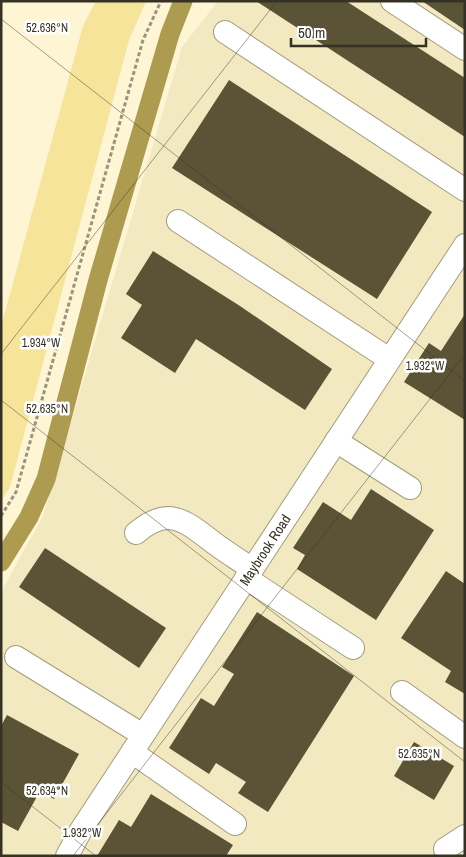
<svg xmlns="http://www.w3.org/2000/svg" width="466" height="857" font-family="'Archivo Narrow',sans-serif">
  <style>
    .built { fill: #f2e9c0 }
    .green { fill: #f5e49a }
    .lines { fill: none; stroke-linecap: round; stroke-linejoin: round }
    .canal { stroke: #ad9c50; stroke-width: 19 }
    .building { fill: #5a5336 }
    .minor-casing { stroke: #a39c7d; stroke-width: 24 }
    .path { stroke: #99947d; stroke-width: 3; stroke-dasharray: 4 2.5; stroke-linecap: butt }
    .minor { stroke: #fff; stroke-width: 22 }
    .ticks { fill: none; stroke: #353225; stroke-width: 1; stroke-opacity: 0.45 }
    .labels { text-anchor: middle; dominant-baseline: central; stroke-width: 5; stroke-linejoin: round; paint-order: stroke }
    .street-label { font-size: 14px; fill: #353225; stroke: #fff }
    .ticks-label { font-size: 12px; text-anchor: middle; fill: #353225; stroke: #fff; stroke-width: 5; stroke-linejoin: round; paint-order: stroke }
  </style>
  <rect width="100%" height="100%" fill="#fdf5d4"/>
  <path class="built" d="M 218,1 L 465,1 L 465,856 L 1,856 L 1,592 L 43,516 L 182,47 Z"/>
  <path class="green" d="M 96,1 L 146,1 L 129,40 L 10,487 L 1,501 L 1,327 L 83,26 Z"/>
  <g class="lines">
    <path class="canal" d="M 1,562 L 29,517 L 46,479 L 98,280 L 170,34 L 183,1"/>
  </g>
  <g class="building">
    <path d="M 256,1 L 346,1 L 465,78 L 465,137 Z"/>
    <path d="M 422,1 L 465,1 L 465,30 Z"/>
    <path d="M 229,80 L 432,212 L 377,299 L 172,168 Z"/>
    <path d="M 153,251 L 240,306 L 332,369 L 305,410 L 196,339 L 175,373 L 121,338 L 142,305 L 126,294 Z"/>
    <path d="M 465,314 L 465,420 L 404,382 L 429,343 L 441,351 Z"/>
    <path d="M 371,489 L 434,530 L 376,620 L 297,569 L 305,555 L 293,548 L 323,502 L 351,520 Z"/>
    <path d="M 45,548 L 166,628 L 139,668 L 19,587 Z"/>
    <path d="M 446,571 L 465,584 L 465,694 L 445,682 L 451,671 L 401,638 Z"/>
    <path d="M 257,612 L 354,676 L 268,812 L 238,793 L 246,782 L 216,763 L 209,774 L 169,748 L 201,698 L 214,706 L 234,674 L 222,667 Z"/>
    <path d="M 7,715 L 79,754 L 54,799 L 40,791 L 18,831 L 1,822 L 1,726 Z"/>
    <path d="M 414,742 L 454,766 L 434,800 L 394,776 Z"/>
    <path d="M 151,794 L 233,845 L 226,856 L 97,856 L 119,820 L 131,827 Z"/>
  </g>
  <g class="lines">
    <g class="minor-casing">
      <g id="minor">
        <path d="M 392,1 L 465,49"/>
        <path d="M 225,32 L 465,190"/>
        <path d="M 178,221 L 389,359"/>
        <path d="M 336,441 L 410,488"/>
        <path d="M 136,533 C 169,505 185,521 214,543 C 226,552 239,560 252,569"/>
        <path d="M 246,578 L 353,648"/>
        <path d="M 16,657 L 143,735"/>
        <path d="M 402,692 L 465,737"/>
        <path d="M 132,752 L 235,824"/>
        <path d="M 445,849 L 465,836"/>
        <path d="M 67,856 L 81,830 L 465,245"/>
      </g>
    </g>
    <path class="path" d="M 1,516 L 16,492 L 143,40 L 161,1"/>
    <use href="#minor" class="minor"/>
  </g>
  <path class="ticks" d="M 1,19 L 465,381M 1,354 L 277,1M 1,400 L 465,762M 1,782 L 96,856M 73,856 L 465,354"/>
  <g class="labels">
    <g class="street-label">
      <text transform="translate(265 550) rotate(-57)">Maybrook Road</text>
    </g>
  </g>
  <g class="ticks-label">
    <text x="47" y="32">52.636°N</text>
    <text x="41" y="347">1.934°W</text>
    <text x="425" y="370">1.932°W</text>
    <text x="47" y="413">52.635°N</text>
    <text x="419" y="758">52.635°N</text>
    <text x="47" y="795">52.634°N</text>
    <text x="82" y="837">1.932°W</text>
  </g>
  <rect width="466" height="857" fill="none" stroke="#353225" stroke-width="5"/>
  <path d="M291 38v8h135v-8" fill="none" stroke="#353225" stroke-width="2.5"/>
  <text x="298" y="38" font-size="15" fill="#353225" stroke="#ffffff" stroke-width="4" paint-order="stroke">50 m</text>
</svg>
